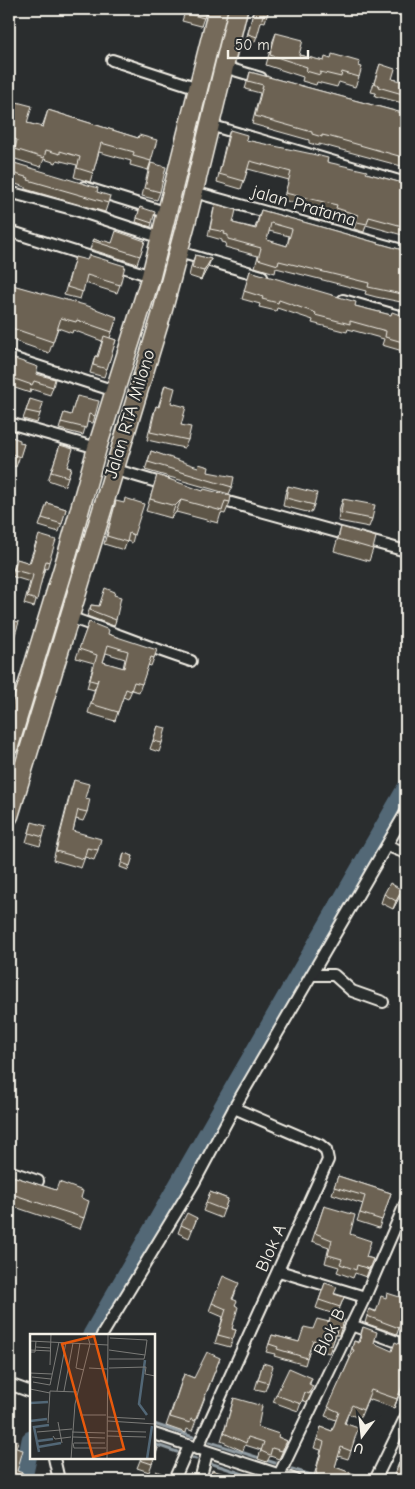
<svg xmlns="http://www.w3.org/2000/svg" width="415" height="1489" font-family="'Comic Neue',sans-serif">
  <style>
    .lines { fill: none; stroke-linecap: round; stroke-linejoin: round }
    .stream { stroke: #939ea4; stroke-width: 3 }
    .river { stroke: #526776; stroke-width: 19 }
    .minor-casing { stroke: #f4f1e8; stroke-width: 14 }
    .trunk-casing { stroke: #f4f1e8; stroke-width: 21 }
    .minor { stroke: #2a2d2e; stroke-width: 10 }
    .trunk { stroke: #746a5a; stroke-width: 18 }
    .wall { fill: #5d5447; stroke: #f4f1e8; fill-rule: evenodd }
    .shaded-wall { fill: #4c453a; stroke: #f4f1e8 }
    .building { fill: #6c6253; stroke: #f4f1e8; fill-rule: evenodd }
    .labels { text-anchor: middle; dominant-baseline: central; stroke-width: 4.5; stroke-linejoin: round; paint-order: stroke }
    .street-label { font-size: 18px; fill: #f4f1e8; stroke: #2a2d2e }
    .inset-river { fill: none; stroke: #526776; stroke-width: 2.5 }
    .inset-road { fill: none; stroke: #7b7b78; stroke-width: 1 }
    .view { fill: #e8590c; fill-opacity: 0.15; stroke: #e8590c; stroke-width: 2.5 }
    .inset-edge { fill: none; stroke: #f4f1e8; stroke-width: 2.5 }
  </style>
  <rect width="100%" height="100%" fill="#2a2d2e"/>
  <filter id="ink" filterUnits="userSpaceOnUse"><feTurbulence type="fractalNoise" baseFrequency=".02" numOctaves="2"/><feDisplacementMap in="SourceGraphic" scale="10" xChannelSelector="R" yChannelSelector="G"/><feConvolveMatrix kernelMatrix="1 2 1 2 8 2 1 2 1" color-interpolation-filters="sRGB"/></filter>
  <g filter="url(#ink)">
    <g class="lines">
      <g class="stream">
        <path d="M 154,1424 L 193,1437"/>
        <path d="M 210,1442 L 275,1463"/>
        <path d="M 154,1444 L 177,1452"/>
        <path d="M 193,1458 L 196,1459"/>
        <path d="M 213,1464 L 262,1480"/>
        <path d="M 292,1469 L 317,1477"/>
      </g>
      <g class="river">
        <path d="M 92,1335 L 406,789"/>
        <path d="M 25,1480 L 24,1473 L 31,1440"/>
      </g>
      <g class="minor-casing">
        <g id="minor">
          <path d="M 112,60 L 198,88"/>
          <path d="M 224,67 L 261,78"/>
          <path d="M 210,125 L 406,183"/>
          <path d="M 84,187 L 168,213"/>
          <path d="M 9,192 L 76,210 L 162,238"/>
          <path d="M 194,192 L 406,251"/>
          <path d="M 9,231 L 151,276"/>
          <path d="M 179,252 L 262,276"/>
          <path d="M 343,300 L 406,318"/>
          <path d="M 9,357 L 115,391"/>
          <path d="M 9,423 L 97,448"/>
          <path d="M 113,469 L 167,485"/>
          <path d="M 217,499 L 406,551"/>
          <path d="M 69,617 C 110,631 150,648 191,661"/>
          <path d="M 388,846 L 406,853"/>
          <path d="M 312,975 L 334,975 L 352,991 L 383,1002"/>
          <path d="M 9,1171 L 38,1181"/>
          <path d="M 279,1271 L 365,1297"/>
          <path d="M 351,1325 L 406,1345"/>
          <path d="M 102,1335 L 194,1183 L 234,1108 L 406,812"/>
          <path d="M 9,1384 L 31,1392"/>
          <path d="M 154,1434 L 296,1480"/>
          <path d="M 197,1449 L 328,1160 L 326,1150 L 320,1145 L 234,1108"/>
          <path d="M 54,1458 L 59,1480"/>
          <path d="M 279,1475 L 365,1297 L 406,1202"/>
          <path d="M 174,1480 L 189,1446"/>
          <path d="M 200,1480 L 207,1453"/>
          <path d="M 375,1480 L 406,1416"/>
        </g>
      </g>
      <g class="trunk-casing">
        <g id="trunk">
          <path d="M 9,746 L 67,555 L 97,448 L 151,276 L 218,9"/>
          <path d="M 9,816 L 162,313 L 186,223 L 238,9"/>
        </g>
      </g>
      <use href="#minor" class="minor"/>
      <use href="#trunk" class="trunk"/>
    </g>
    <g class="wall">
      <path d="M 186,9 L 207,9 L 201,26 L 182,21 Z"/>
      <path d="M 254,9 L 269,9 L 265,22 L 261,21 L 255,42 L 246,40 Z"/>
      <path d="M 276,33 L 299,55 L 323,61 L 359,66 L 359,77 L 355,87 L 339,82 L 337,87 L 317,82 L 316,85 L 302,81 L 303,77 L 266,65 L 272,43 Z"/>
      <path d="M 380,64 L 392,79 L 406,82 L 406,110 L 401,108 L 403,103 L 375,96 L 376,93 L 371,92 Z"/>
      <path d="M 250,72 L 406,114 L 406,175 L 403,175 L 405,167 L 327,146 L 319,144 L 319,146 L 309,143 L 309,140 L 252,124 L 260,93 L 245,89 Z"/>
      <path d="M 9,100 L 27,123 L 42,127 L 48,110 L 138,138 L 151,161 L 148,170 L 130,165 L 131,161 L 99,152 L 90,182 L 74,177 L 77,165 L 57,160 L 56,163 L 44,159 L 41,167 L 12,158 L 14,148 L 9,147 Z"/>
      <path d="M 230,130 L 246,140 L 406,184 L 406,236 L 366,225 L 364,232 L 354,229 L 356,222 L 333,215 L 334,213 L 283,200 L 289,180 L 248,169 L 241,189 L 217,182 L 227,138 Z"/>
      <path d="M 9,163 L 97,192 L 108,203 L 105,212 L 25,189 L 25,187 L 9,182 Z"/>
      <path d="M 151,163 L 160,192 L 157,200 L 142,196 L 148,171 Z"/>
      <path d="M 215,204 L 233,223 L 255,228 L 261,210 L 406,251 L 406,303 L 376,297 L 365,294 L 366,291 L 276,268 L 275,273 L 255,267 L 258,256 L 225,247 L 226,243 L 222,242 L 222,240 L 208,236 L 213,212 ZM 269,231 L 289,236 L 287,246 L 267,240 Z"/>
      <path d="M 140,207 L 152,223 L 151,227 L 136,222 Z"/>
      <path d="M 94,239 L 101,242 L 112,243 L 145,241 L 137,264 L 90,249 Z"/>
      <path d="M 195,255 L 211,259 L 208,267 L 201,280 L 189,276 L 192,263 Z"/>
      <path d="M 75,257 L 120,285 L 117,293 L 85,283 L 80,299 L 64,295 Z"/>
      <path d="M 250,271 L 355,306 L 391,315 L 406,317 L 406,352 L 382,345 L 384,339 L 348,329 L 347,332 L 312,323 L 313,320 L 277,308 L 276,311 L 259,307 L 260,304 L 242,299 Z"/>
      <path d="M 9,284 L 117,317 L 110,338 L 116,340 L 104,377 L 90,373 L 95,356 L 97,356 L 102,341 L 73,330 L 72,333 L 58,328 L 49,353 L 9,339 Z"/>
      <path d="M 9,357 L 36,374 L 53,387 L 50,395 L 31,389 L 30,393 L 9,386 Z"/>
      <path d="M 165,385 L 188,440 L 184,448 L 147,440 L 153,415 L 156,406 L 158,407 Z"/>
      <path d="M 77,396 L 95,416 L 93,423 L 87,422 L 83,435 L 59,429 L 64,413 L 71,415 Z"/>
      <path d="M 30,399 L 40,414 L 37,423 L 23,419 Z"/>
      <path d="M 9,436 L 20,443 L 24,444 L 16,467 L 9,464 Z"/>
      <path d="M 60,445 L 67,467 L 71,468 L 65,486 L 48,480 Z"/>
      <path d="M 151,451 L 208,472 L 232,487 L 229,494 L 145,470 Z"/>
      <path d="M 157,476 L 230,502 L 225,514 L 221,513 L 218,523 L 176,512 L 171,518 L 146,511 Z"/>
      <path d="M 288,486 L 314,505 L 311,513 L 283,506 L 285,494 Z"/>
      <path d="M 343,499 L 372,519 L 369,527 L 338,521 L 340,507 Z"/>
      <path d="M 116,501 L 134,535 L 132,543 L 127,541 L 124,550 L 104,544 Z"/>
      <path d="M 47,503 L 66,509 L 59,532 L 39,526 Z"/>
      <path d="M 341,527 L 373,549 L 369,561 L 334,551 Z"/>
      <path d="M 36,542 L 49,562 L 47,569 L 45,568 L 34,607 L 24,604 L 30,582 L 11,576 L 17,559 L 29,563 Z"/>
      <path d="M 406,554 L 406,568 L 402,567 Z"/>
      <path d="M 114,595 L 116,620 L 114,626 L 87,616 L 91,605 L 99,606 Z"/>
      <path d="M 9,620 L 13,641 L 10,649 L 9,649 Z"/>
      <path d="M 89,622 L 108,634 L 154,658 L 151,666 L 148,665 L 139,692 L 132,690 L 128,699 L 123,697 L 115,721 L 88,713 L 95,688 L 94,690 L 87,688 L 94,663 L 76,658 ZM 106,653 L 125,659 L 123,668 L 103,662 Z"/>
      <path d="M 158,726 L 162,743 L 159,752 L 150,749 Z"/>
      <path d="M 74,780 L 85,798 L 87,812 L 83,821 L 76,819 L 73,831 L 98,850 L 94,860 L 85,857 L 81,868 L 53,860 L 71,789 Z"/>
      <path d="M 32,822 L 43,837 L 40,846 L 26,842 Z"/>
      <path d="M 124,853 L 133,856 L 128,870 L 120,867 Z"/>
      <path d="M 384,894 L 399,898 L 393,909 L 381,903 Z"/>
      <path d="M 9,1175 L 81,1198 L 84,1218 L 80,1229 L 9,1205 Z"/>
      <path d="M 338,1176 L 391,1193 L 379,1228 L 357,1221 L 363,1204 L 332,1194 Z"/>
      <path d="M 210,1192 L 228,1199 L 221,1218 L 203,1211 Z"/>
      <path d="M 324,1206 L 350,1234 L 366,1257 L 373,1259 L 366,1277 L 355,1273 L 353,1278 L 337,1272 L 339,1267 L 325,1263 L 329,1247 L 312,1241 Z"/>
      <path d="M 197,1218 L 189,1238 L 178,1233 L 181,1225 Z"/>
      <path d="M 325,1283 L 334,1294 L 344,1297 L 337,1315 L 316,1308 Z"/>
      <path d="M 236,1291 L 233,1299 L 236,1306 L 232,1329 L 236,1330 L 230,1347 L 215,1343 L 223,1317 L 209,1311 L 212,1303 Z"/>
      <path d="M 386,1298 L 406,1299 L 406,1329 L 399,1328 L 397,1334 L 365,1323 L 369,1309 L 376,1311 Z"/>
      <path d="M 331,1316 L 344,1320 L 339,1335 L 336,1335 L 329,1353 L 310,1348 L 305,1365 L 274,1356 L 275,1354 L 266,1352 L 272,1335 L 299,1342 L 313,1329 L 329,1322 Z"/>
      <path d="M 363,1327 L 374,1343 L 406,1386 L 403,1394 L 399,1395 L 394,1408 L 368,1399 L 360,1418 L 348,1414 L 345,1424 L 351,1451 L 348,1459 L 338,1456 L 335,1467 L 367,1480 L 313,1480 L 321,1450 L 314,1448 L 321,1427 L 332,1431 L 336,1420 L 325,1416 L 350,1358 L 349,1357 L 354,1341 L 358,1342 Z"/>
      <path d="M 220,1358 L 192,1431 L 187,1429 L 186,1433 L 166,1426 L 184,1374 L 194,1378 Z"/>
      <path d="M 263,1363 L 268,1383 L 265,1391 L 255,1389 Z"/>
      <path d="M 312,1378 L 310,1384 L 311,1394 L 307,1402 L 302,1400 L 298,1411 L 273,1402 L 276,1395 Z"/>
      <path d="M 234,1398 L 258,1427 L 278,1437 L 287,1441 L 279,1459 L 270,1456 L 267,1462 L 258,1459 L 261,1450 L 245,1445 L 243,1451 L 221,1441 Z"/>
      <path d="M 406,1430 L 406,1437 L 404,1436 Z"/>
      <path d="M 406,1445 L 406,1468 L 401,1480 L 392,1480 Z"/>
      <path d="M 158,1448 L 149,1472 L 137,1468 L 141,1458 Z"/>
    </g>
    <g class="shaded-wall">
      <path d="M 211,259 L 208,267 L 201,280 L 204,271 Z"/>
      <path d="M 181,500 L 176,512 L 171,518 L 175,506 Z"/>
      <path d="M 402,890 L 399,898 L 393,909 L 396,901 Z"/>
      <path d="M 406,1385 L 403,1394 L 399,1395 L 394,1408 L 402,1387 Z"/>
    </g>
    <g class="building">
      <path d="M 186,9 L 207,9 L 204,18 L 185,13 Z"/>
      <path d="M 254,9 L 269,9 L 267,16 L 263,15 L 257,37 L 248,34 Z"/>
      <path d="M 276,33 L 303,40 L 299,55 L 324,61 L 325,57 L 331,59 L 332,54 L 360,62 L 359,66 L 362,67 L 359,77 L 342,72 L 341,77 L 320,72 L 320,75 L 306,71 L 307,67 L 270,55 Z"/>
      <path d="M 380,64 L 395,69 L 392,79 L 406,82 L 406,100 L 405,99 L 406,95 L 378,87 L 379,85 L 374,83 Z"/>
      <path d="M 250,72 L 406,114 L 406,158 L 331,137 L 322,135 L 322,137 L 312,134 L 312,132 L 255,116 L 263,85 L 248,81 Z"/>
      <path d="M 9,100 L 32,106 L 27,123 L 43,127 L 48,110 L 138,138 L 139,135 L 157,140 L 151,161 L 133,156 L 134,152 L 101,143 L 93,173 L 77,168 L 80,157 L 60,151 L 60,154 L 46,150 L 44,158 L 15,149 L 17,140 L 9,137 Z"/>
      <path d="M 230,130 L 247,135 L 246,140 L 312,154 L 328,158 L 327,162 L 367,171 L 366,173 L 406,184 L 406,227 L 369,217 L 367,224 L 357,222 L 358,215 L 336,208 L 337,205 L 285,193 L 291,172 L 250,161 L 244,181 L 219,174 Z"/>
      <path d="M 11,162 L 98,188 L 97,192 L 110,196 L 108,203 L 28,180 L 29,178 L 9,172 L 9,163 Z"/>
      <path d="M 151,163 L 166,167 L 160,192 L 145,188 Z"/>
      <path d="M 215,204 L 236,210 L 233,223 L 256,229 L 261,210 L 406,251 L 406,295 L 368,287 L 369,283 L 279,261 L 278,265 L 258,259 L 261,248 L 228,239 L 228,235 L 224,234 L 225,232 L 210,229 ZM 271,223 L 292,229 L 287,246 L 267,240 Z"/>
      <path d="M 140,207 L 155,212 L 152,223 L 137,218 Z"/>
      <path d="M 116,231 L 145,241 L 140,256 L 93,241 L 94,239 L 101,242 L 102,240 L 112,243 Z"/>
      <path d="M 89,255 L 125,266 L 120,285 L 87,275 L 83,292 L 67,287 L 75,257 L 87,260 Z"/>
      <path d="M 195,255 L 211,259 L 204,271 L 192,268 Z"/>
      <path d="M 250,271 L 356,302 L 355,306 L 391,315 L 392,312 L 406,317 L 406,343 L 385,337 L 386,331 L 350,321 L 350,324 L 315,315 L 316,313 L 279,300 L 278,303 L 262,299 L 263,297 L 244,291 Z"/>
      <path d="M 9,284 L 88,306 L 117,317 L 112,332 L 77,320 L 76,322 L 61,318 L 53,342 L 9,327 Z"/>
      <path d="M 104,336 L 116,340 L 107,369 L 93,365 L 95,356 L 98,357 Z"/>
      <path d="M 9,357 L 38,367 L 36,374 L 55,379 L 53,387 L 34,381 L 32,385 L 9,377 Z"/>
      <path d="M 165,385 L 175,388 L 171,403 L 186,407 L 181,425 L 191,427 L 188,440 L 150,432 L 156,406 L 159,407 Z"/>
      <path d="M 77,396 L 99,401 L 95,416 L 89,414 L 86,428 L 61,422 L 64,413 L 71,415 Z"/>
      <path d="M 30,399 L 43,403 L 40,414 L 26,411 Z"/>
      <path d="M 9,436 L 20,440 L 20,443 L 24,444 L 20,457 L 9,453 Z"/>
      <path d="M 60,445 L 73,449 L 67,467 L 71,468 L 68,477 L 51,472 Z"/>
      <path d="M 151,451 L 198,467 L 199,464 L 209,467 L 208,472 L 234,477 L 232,487 L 148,462 Z"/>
      <path d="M 157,475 L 203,491 L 204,489 L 231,496 L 230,502 L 225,501 L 222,511 L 181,500 L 175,506 L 150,499 Z"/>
      <path d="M 288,486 L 317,493 L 314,505 L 286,498 Z"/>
      <path d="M 125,498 L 144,504 L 134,535 L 129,533 L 127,542 L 107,536 L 116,501 L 124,503 Z"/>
      <path d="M 343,499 L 375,505 L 372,519 L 341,513 Z"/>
      <path d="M 47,503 L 66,509 L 62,524 L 42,518 Z"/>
      <path d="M 341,527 L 376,537 L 373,549 L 338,539 Z"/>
      <path d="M 39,535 L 56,540 L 49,562 L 46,561 L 37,600 L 27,597 L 33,575 L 14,570 L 17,559 L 30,563 Z"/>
      <path d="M 105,588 L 115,592 L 114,595 L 121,597 L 116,620 L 90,610 L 91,605 L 99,606 Z"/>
      <path d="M 9,620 L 19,622 L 13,641 L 9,640 Z"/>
      <path d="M 89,622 L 109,630 L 108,634 L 157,650 L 154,658 L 151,657 L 142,684 L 134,682 L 131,691 L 126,689 L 118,712 L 91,704 L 98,679 L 97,682 L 90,680 L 97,655 L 79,649 ZM 108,645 L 128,651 L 124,668 L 103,662 Z"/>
      <path d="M 158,726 L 166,728 L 162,743 L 153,741 Z"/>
      <path d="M 74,780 L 89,784 L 85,798 L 90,799 L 87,812 L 78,810 L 73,831 L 101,839 L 98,850 L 87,848 L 84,859 L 56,851 Z"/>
      <path d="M 32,822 L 46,826 L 43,837 L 29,833 Z"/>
      <path d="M 124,853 L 133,856 L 130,866 L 122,863 Z"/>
      <path d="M 390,883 L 402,890 L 396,901 L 384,894 Z"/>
      <path d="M 9,1175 L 56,1190 L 59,1182 L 83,1191 L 81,1198 L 89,1201 L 84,1218 L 9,1193 Z"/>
      <path d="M 338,1176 L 391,1193 L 382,1220 L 360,1213 L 365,1196 L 334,1187 Z"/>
      <path d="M 210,1192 L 228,1199 L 224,1210 L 206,1203 Z"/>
      <path d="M 324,1206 L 355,1215 L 350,1234 L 371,1241 L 366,1257 L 373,1259 L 369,1269 L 357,1265 L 356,1270 L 340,1264 L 342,1259 L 328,1255 L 332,1240 L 315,1233 Z"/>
      <path d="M 187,1213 L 197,1218 L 192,1230 L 181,1225 Z"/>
      <path d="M 223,1276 L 239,1283 L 232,1299 L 237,1301 L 235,1305 L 238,1307 L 232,1329 L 236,1330 L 233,1339 L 218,1335 L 226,1309 L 212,1303 Z"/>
      <path d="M 325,1283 L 337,1287 L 334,1294 L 344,1297 L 340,1307 L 319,1300 Z"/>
      <path d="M 387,1293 L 406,1299 L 406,1322 L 401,1321 L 399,1328 L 367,1316 L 369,1309 L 376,1312 L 381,1296 L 386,1298 Z"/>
      <path d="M 331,1316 L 344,1320 L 342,1328 L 338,1327 L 332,1346 L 313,1340 L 307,1358 L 277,1349 L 278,1347 L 269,1344 L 272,1335 L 299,1342 L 304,1327 L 313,1329 L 317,1319 L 329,1322 Z"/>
      <path d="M 363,1327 L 377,1332 L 374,1343 L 392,1351 L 395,1342 L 406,1347 L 406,1385 L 402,1387 L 397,1399 L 371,1390 L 363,1410 L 352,1405 L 344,1423 L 358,1428 L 351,1451 L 341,1447 L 335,1467 L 368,1479 L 367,1480 L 339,1480 L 326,1476 L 325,1478 L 317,1475 L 316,1471 L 324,1442 L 317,1439 L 321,1427 L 332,1431 L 339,1412 L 328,1407 L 354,1350 L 352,1349 L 354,1341 L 359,1343 Z"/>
      <path d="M 207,1352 L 220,1358 L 195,1421 L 191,1419 L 190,1423 L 170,1417 L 184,1374 L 194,1378 Z"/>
      <path d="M 263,1363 L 273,1366 L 268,1383 L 258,1380 Z"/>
      <path d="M 289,1368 L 312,1378 L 309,1384 L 313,1386 L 309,1394 L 305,1392 L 301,1404 L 276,1395 Z"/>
      <path d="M 9,1391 L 15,1393 L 9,1408 Z"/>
      <path d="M 234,1398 L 262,1406 L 258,1427 L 279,1434 L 278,1437 L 287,1441 L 282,1451 L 272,1448 L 270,1455 L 261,1451 L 264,1442 L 248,1437 L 246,1443 L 224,1433 Z"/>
      <path d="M 9,1438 L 18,1441 L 16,1448 L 23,1450 L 17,1471 L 23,1473 L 21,1480 L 9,1480 Z"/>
      <path d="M 406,1445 L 406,1452 L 404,1451 Z"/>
      <path d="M 154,1446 L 158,1448 L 152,1464 L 140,1460 L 141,1458 L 154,1458 Z"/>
      <path d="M 403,1456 L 406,1457 L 406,1467 L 401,1480 L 392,1480 Z"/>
      <path d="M 212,1470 L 228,1475 L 227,1480 L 209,1480 Z"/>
      <path d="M 156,1471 L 168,1476 L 166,1480 L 152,1480 Z"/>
    </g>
  </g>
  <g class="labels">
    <g class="street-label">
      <text transform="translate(304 206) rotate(16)">jalan Pratama</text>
      <text transform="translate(130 414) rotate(-73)">Jalan RTA Milono</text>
      <text transform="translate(271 1248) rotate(-66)">Blok A</text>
      <text transform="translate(330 1332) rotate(-64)">Blok B</text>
    </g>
  </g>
  <g transform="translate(30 1334)">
    <rect width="125" height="125" fill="#2a2d2e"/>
    <path class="inset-river" d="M 115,26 L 109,70 L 117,81M 0,69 L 18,68M 0,87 L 17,85M 8,107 L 23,105M 8,113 L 31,109M 9,118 L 4,93 L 19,91M 117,125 L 122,92"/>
    <path class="inset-road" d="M 0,7 L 78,11M 50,9 L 46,34 L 54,36M 6,13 L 21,14M 0,16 L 21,17M 79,16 L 115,21 L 117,6 L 80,4M 0,18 L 5,18 L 6,7M 79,25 L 114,25 L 115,21M 20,31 L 21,0M 59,34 L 77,35M 79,34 L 116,33 L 115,40 L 125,42M 0,39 L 22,40M 2,43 L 21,45M 3,48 L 20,51 L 29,8M 0,55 L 20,59M 27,57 L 36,8M 34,57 L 43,9M 50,81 L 76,81M 78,83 L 115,85M 78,87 L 125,90M 28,88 L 32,109M 18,89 L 20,57 L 47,58M 77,97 L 116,98M 7,98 L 42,95M 42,98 L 75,99M 23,102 L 25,105 L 41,103M 77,102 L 116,103M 43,103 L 75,104M 43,109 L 44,114 L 76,114M 44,109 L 75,109M 41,125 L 45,70 L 60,10 L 57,0M 77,125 L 78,0"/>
    <path class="view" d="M 64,2 L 94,115 L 63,123 L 32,10 Z"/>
    <rect width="125" height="125" class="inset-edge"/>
  </g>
  <rect width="415" height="1489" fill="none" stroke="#2a2d2e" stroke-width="30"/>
  <rect x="15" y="15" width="385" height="1459" fill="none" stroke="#f4f1e8" stroke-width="2" filter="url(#ink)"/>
  <g transform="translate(362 1436) rotate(195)" stroke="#2a2d2e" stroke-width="4" paint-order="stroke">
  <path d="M0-4L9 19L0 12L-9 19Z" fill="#f4f1e8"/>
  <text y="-8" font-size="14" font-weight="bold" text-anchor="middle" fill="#f4f1e8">U</text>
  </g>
  <path d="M228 50v8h80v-8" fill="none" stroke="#f4f1e8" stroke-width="2.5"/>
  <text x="235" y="50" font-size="15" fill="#f4f1e8" stroke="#2a2d2e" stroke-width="4" paint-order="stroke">50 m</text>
</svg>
